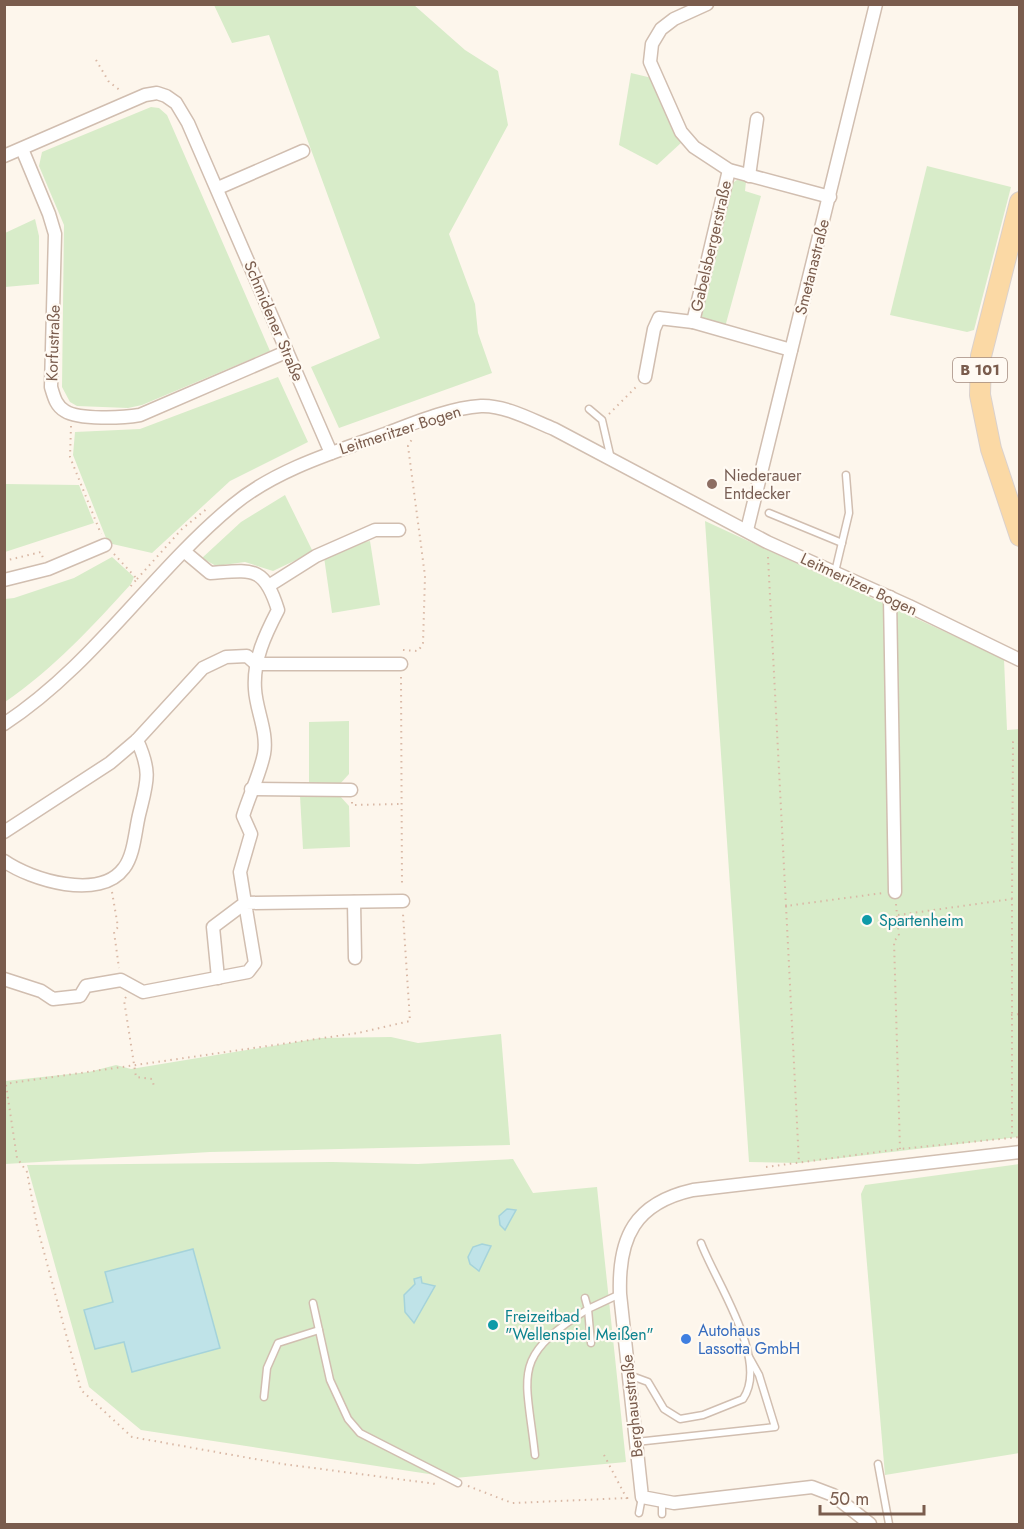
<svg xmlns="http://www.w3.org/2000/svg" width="1024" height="1529" font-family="Jost,sans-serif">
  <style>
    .green { fill: #d8ecc9 }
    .water { fill: #bfe3e8; stroke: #a5d3da; stroke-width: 1.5 }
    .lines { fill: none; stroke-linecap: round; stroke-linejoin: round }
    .lane-casing { stroke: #d1beb0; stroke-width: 9 }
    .street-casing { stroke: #d1beb0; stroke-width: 15 }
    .primary-casing { stroke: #dad1cd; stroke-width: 22 }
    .path { stroke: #d9b8a5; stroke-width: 2; stroke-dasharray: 1.5 4.5; stroke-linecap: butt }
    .lane { stroke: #fff; stroke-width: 6 }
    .street { stroke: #fff; stroke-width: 12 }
    .primary { stroke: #fbd9a5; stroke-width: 20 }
    .education-dot { fill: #8d6e63; stroke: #fffaf3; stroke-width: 2 }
    .culture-dot { fill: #0f9aa8; stroke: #fffaf3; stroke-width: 2 }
    .shop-dot { fill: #3f7fe0; stroke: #fffaf3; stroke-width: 2 }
    .labels { text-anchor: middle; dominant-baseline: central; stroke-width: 4.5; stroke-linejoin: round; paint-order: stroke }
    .shield { fill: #fffaf3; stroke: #a28b7f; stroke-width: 1.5 }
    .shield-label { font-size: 15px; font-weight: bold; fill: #7a5c4d }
    .street-label { font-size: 16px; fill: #7a5c4d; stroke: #fffaf3 }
    .education-label { font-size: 16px; fill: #785e54; stroke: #fffaf3; text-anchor: start }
    .culture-label { font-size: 16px; fill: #0d838f; stroke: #fffaf3; text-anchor: start }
    .shop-label { font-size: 16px; fill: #366cbe; stroke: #fffaf3; text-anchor: start }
  </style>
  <rect width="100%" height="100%" fill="#fdf6ec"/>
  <g class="green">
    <path d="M 214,5 L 414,5 L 465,50 L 498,71 L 508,125 L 449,234 L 475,304 L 478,333 L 492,373 L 339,428 L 311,367 L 380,338 L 269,35 L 232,43 Z"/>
    <path d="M 631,73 L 652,78 L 682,142 L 657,165 L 619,145 Z"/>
    <path d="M 151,107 L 159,108 L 167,115 L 270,351 L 142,405 L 128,408 L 77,406 L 70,402 L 62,387 L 64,225 L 39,166 L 42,152 Z"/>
    <path d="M 927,166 L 1011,187 L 974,330 L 967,332 L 890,315 Z"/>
    <path d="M 737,180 L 746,181 L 745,191 L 761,196 L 725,327 L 707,322 L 702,317 L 702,307 L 731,184 Z"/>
    <path d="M 35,219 L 39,236 L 39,284 L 5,287 L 5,233 Z"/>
    <path d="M 278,377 L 308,442 L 230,481 L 152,553 L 108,543 L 73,455 L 75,432 L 140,429 Z"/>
    <path d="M 5,484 L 79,485 L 94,523 L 5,552 Z"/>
    <path d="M 285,495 L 313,552 L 273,571 L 245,562 L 216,566 L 202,558 L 241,522 Z"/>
    <path d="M 705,521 L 1004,659 L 1007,730 L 1020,729 L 1019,1137 L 799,1163 L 749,1162 Z"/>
    <path d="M 370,541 L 380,605 L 332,613 L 324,557 L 358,543 Z"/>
    <path d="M 112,557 L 134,577 L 131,584 C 92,627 53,669 5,702 L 5,599 L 14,598 L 74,578 Z"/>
    <path d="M 349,721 L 349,774 L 339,785 L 309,785 L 309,722 Z"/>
    <path d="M 339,795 L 349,806 L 350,847 L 303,849 L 300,796 Z"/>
    <path d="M 501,1034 L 510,1145 L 210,1152 L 5,1164 L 5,1081 L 89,1072 L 116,1065 L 131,1069 L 321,1038 L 391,1037 L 418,1043 Z"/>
    <path d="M 513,1159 L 533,1193 L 597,1187 L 626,1462 L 455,1478 L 141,1430 L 89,1387 L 27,1165 L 332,1162 L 418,1164 Z"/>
    <path d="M 1019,1164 L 1019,1453 L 885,1475 L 861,1194 L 865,1185 Z"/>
  </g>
  <g class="water">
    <path d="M 507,1209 L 516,1210 L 505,1230 L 500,1225 L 499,1216 Z"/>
    <path d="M 482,1244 L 491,1246 L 479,1271 L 470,1264 L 468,1257 L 473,1247 Z"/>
    <path d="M 193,1249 L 220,1348 L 132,1372 L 124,1342 L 95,1349 L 84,1310 L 113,1302 L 105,1272 Z"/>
    <path d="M 421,1277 L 422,1283 L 435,1286 L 414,1323 L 405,1312 L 404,1295 L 415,1284 L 414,1279 Z"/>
  </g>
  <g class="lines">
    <g class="lane-casing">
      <g id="lane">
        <path d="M 589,409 L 602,420 L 611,459"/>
        <path d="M 769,513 L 842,543"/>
        <path d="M 835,572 L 849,513 L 846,475"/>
        <path d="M 313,1303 L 330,1380 L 348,1419 L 360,1433 L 458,1483"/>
        <path d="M 591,1343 L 588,1309 L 620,1294"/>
        <path d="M 629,1375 L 648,1382 L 664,1409 L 680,1419 L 703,1415 L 743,1399 C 770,1360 715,1281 701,1243"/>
        <path d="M 264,1397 L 267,1368 L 278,1343 L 319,1330"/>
        <path d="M 636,1442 L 775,1427 L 759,1375 L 749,1357"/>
        <path d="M 535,1455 C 526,1372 510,1358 588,1309 L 585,1298"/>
        <path d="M 878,1464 L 889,1524"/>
        <path d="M 639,1513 L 642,1497"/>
        <path d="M 662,1514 L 662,1502"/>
      </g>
    </g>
    <g class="street-casing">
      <g id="street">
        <path d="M 707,4 L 674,19 L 661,29 L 652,44 L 650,62 L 681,132 L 694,147 L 729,170 L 830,197"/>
        <path d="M 22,149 L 49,214 L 55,234 L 51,387 C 54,397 56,406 65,411 C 79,420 123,418 140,415 L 286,352"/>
        <path d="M 4,156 L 145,95 L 157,93 L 166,96 L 176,103 L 188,123 L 331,453"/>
        <path d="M 749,176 L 757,119"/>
        <path d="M 218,188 L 303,151"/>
        <path d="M 693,322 L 791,350"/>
        <path d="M 645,377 L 654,329 L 659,318 L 693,322 L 729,170"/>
        <path d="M 747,530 L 876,4"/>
        <path d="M 185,552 L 210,573 C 252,570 264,565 278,610 C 265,635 253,660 255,689 C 256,710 268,732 264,754 C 260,774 249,796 243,816 L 251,834 L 240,872 L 245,903 L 213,927 L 218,978"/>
        <path d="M 4,580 L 48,569 L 105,545"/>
        <path d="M 270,585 L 316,556 L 375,530 L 399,530"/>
        <path d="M 890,597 L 895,892"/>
        <path d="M 4,724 C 94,665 151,573 233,505 C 275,470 334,452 385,434 C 414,423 449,408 481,406 C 505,405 532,420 554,429 L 767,542 L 909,606 L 1020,660"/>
        <path d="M 251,789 L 351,790"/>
        <path d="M 4,832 L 110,763 L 137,740 L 203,668 L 226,657 L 247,656 L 256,664 L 401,664"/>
        <path d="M 4,861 C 31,880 100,901 124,868 C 134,855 135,832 139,815 C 147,782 152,773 137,740"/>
        <path d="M 354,902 L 355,958"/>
        <path d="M 4,979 L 41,991 L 53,999 L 80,996 L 86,986 L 121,980 L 143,992 L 248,972 L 255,963 L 245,903 L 403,901"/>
        <path d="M 870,1524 L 833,1495 L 812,1487 L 674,1503 L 642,1497 L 620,1294 C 618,1237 635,1203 693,1190 L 1020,1152"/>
      </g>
    </g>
    <g class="primary-casing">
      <path id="primary" d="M 1020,202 L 981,356 L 980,395 L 991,449 L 1020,536"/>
    </g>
    <g class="path">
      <path d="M 96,60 L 109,82 L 121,91"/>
      <path d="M 609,414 L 637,386"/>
      <path d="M 71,426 L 70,457 L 101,534"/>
      <path d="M 114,554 L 137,579 L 130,587"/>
      <path d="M 768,557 L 786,906 L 883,893"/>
      <path d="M 4,561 L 41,552 L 43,558"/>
      <path d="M 137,579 L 182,529 L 209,507"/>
      <path d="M 403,650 L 418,651 L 423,644 L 425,576 L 408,446 L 412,439"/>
      <path d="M 401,677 L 402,887"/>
      <path d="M 352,802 L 352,805 L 401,804"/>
      <path d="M 112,892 L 118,927 L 114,932 L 119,968"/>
      <path d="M 1012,899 L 1013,742 L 1020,743"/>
      <path d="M 896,904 L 899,936 L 894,941 L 900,1149"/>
      <path d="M 786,906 L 799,1163"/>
      <path d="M 898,915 L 1012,899 L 1012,1138"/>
      <path d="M 126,997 L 124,1000 L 136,1077 L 152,1079 L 154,1086"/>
      <path d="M 1011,1015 L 1020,1014"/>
      <path d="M 4,1084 L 358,1033 L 410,1021 L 403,914"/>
      <path d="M 6,1085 L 17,1158 L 27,1172 L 37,1226 L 81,1390 L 132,1437 L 283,1464 L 436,1484"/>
      <path d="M 766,1167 L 900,1149 L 1020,1137"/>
      <path d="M 604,1455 L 627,1499"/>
      <path d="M 468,1486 L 512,1503 L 629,1498"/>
    </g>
    <use href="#lane" class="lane"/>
    <use href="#street" class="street"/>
    <use href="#primary" class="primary"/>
  </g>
  <circle class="education-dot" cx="712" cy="484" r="6"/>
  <g class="culture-dot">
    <circle cx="867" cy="920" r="6"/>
    <circle cx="493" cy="1325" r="6"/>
  </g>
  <circle class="shop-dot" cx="686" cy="1339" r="6"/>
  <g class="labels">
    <rect class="shield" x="953" y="358" width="54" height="24" rx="4.5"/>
    <g class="shield-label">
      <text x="980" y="370">B 101</text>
    </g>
    <g class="street-label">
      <text transform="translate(711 246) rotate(-77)">Gabelsbergerstraße</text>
      <text transform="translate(812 267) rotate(-76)">Smetanastraße</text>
      <text transform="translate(274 321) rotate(67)">Schmidener Straße</text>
      <text transform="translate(53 343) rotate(-88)">Korfustraße</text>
      <text transform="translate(400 430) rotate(-18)">Leitmeritzer Bogen</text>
      <text transform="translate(859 584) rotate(25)">Leitmeritzer Bogen</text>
      <text transform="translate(632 1406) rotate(-96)">Berghausstraße</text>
    </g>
    <g class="education-label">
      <text x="724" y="475">Niederauer<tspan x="724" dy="18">Entdecker</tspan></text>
    </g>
    <g class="culture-label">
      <text x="879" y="920">Spartenheim</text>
      <text x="505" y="1316">Freizeitbad<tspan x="505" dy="18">"Wellenspiel Meißen"</tspan></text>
    </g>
    <g class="shop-label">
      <text x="698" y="1330">Autohaus<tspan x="698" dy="18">Lassotta GmbH</tspan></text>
    </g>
  </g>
  <rect width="1024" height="1529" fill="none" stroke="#7a5c4d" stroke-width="12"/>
  <path d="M820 1505v9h104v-9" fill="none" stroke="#7a5c4d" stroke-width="3"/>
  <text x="829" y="1505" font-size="18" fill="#7a5c4d" stroke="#fffaf3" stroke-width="4.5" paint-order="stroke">50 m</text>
</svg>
